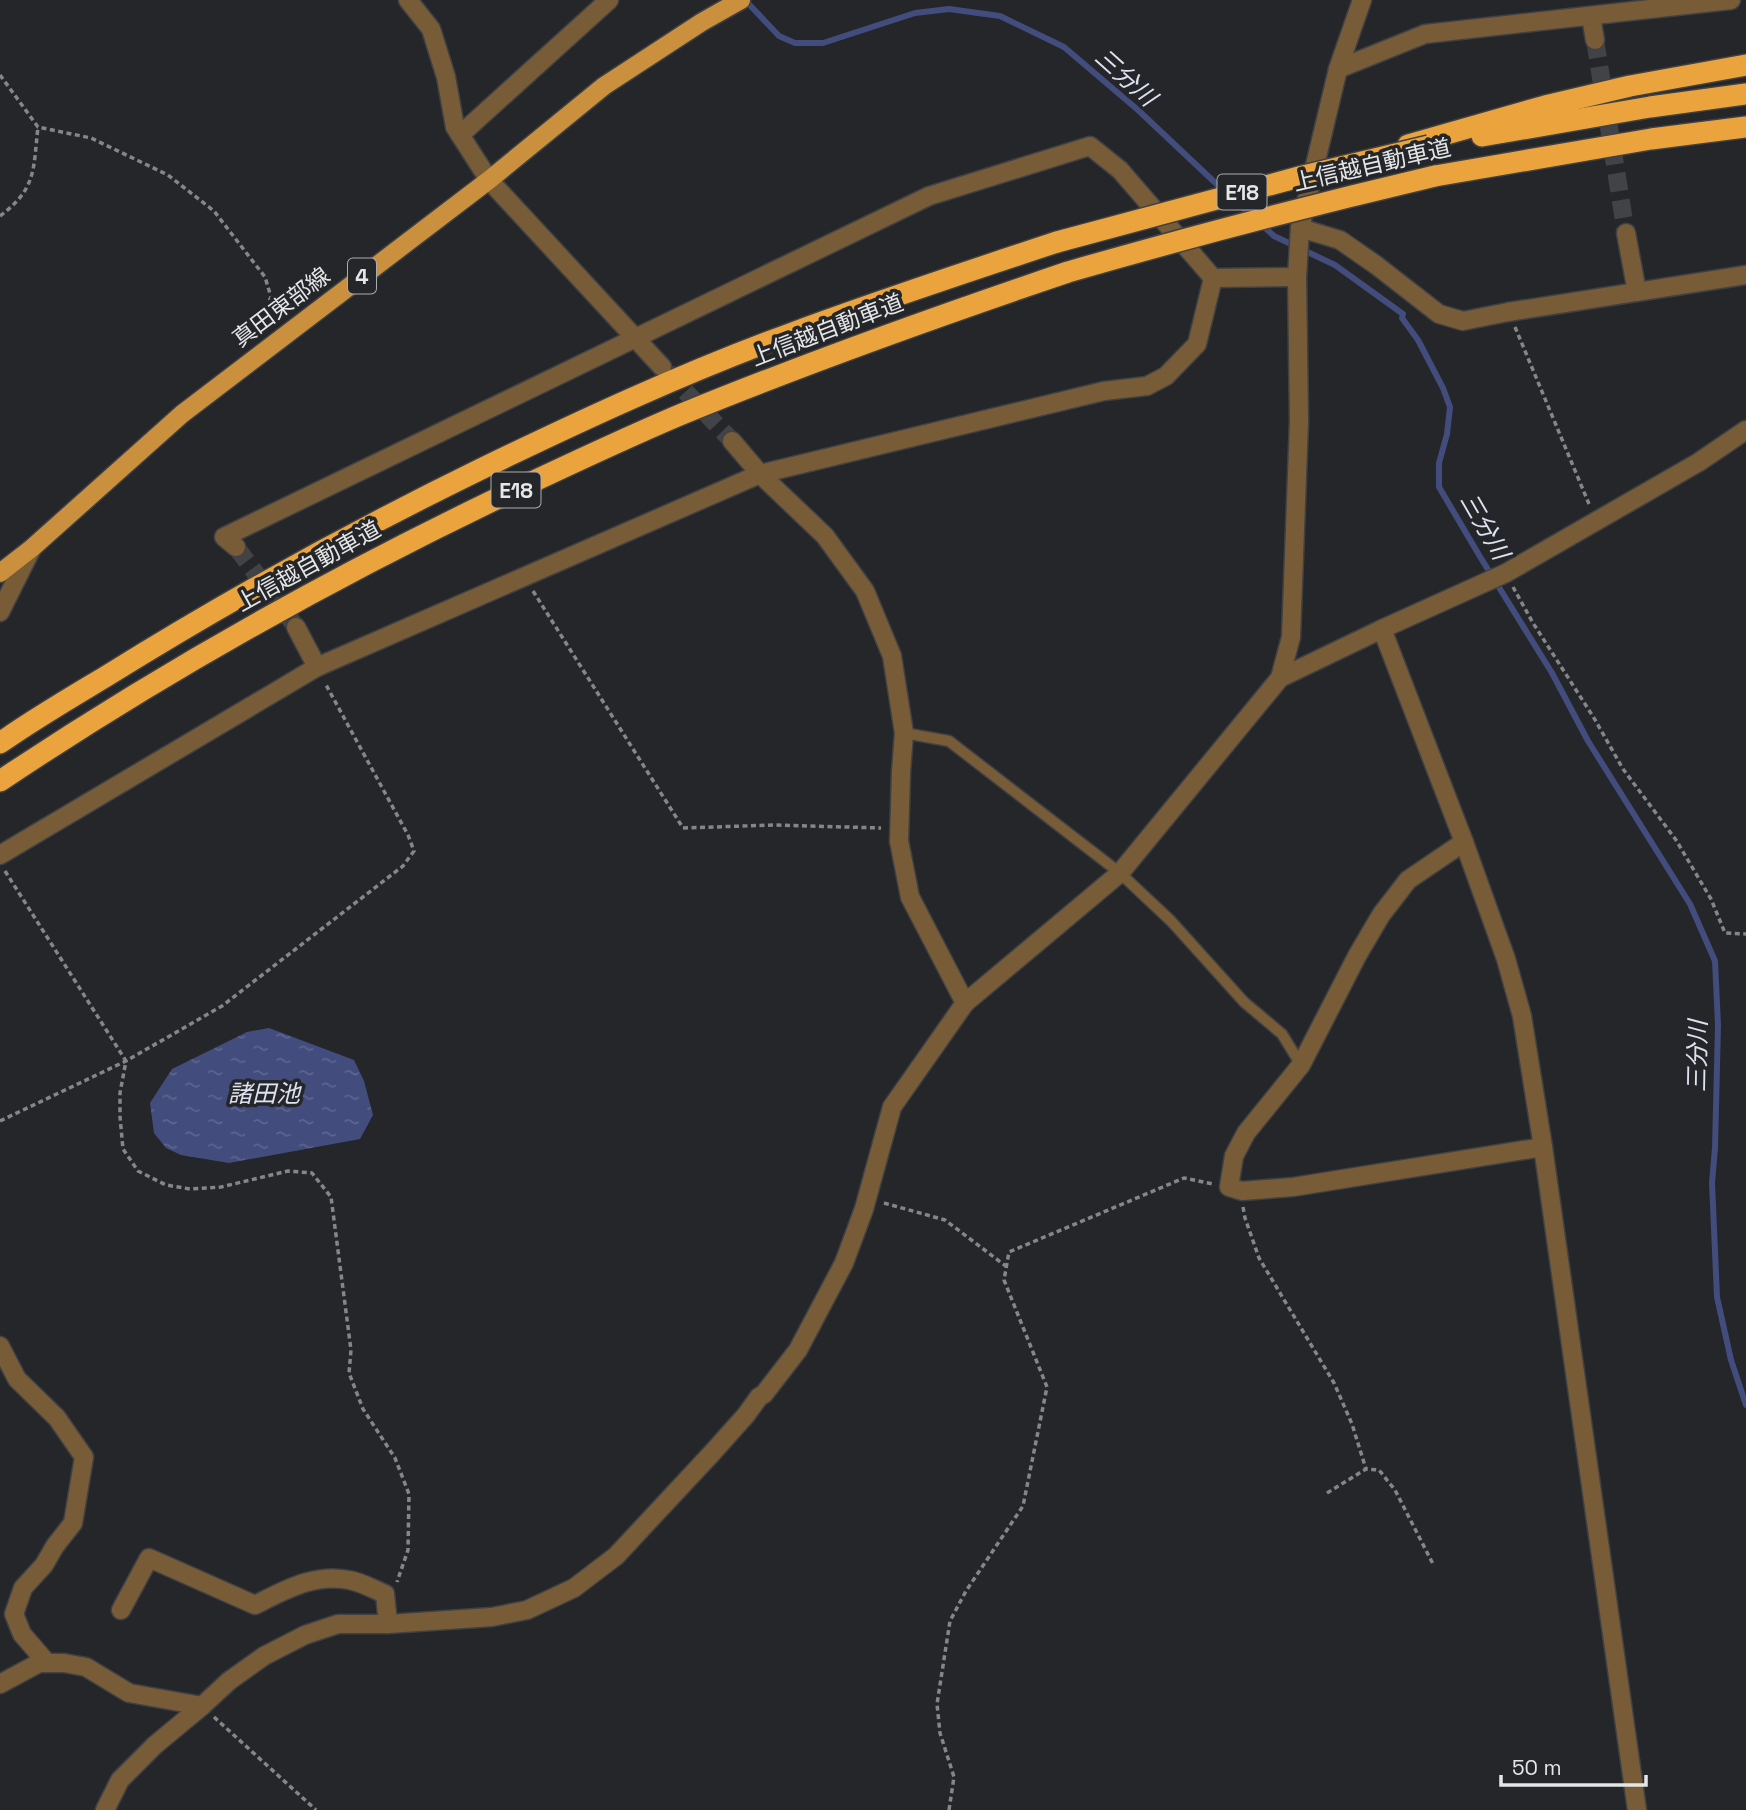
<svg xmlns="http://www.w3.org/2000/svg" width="1746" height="1810" font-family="'Space Grotesk','Noto Sans JP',sans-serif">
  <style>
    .water { fill: url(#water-ripples) }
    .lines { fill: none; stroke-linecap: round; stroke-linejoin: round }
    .stream { stroke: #424c7d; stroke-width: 6 }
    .street-tunnel { stroke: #424346; stroke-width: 18; stroke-dasharray: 18 9; stroke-linecap: butt }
    .lane-casing { stroke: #404144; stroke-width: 13 }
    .street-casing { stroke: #404144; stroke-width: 21 }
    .primary-casing { stroke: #404144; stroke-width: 21 }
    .highway-casing { stroke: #404144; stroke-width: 24 }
    .path { stroke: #858689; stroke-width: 3.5; stroke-dasharray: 5 3.5; stroke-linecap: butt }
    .lane { stroke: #785c37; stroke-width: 10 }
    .street { stroke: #785c37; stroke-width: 18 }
    .primary { stroke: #ca903e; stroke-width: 18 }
    .highway { stroke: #eba43d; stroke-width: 21 }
    .highway-bridge-casing { stroke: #404144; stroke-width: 24; stroke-linecap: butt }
    .highway-bridge { stroke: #eba43d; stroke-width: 21 }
    .labels { text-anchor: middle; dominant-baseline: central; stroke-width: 7; stroke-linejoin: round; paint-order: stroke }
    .shield { fill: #252629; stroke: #abacaf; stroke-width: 2 }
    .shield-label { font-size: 21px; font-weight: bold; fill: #e5e6e8 }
    .street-label { font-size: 23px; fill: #e5e6e8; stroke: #252629 }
    .water-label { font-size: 24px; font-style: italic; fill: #dde2f1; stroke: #252629 }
  </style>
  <defs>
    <pattern id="water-ripples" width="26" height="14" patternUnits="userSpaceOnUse" patternTransform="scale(1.75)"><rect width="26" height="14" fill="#424c7d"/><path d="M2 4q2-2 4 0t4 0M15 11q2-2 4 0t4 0" fill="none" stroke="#5d668f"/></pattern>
  </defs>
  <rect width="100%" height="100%" fill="#252629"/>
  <path class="water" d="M 269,1028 L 354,1060 L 364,1081 L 373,1115 L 360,1139 L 229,1163 L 181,1155 L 166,1148 L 154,1133 L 150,1103 L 172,1069 L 247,1032 Z"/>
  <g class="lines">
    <g class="stream">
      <path d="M 745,0 L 779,36 L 795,43 L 823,43 L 915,13 L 949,9 L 1000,16 L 1064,47 L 1138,110 L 1225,192"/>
      <path d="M 1233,199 L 1251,215"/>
      <path d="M 1262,225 L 1274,236 L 1335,265 L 1403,314 L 1402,318 L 1418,340 L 1443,388 L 1450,407 L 1447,434 L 1439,463 L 1439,487 L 1479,555 L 1552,673 L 1588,741 L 1690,904 L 1715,961 L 1718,1025 L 1715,1148 L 1712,1183 L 1717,1297 L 1731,1360 L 1746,1405"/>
    </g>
    <g class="street-tunnel">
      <path d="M 1595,40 L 1626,233"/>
      <path d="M 667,372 L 732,441"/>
      <path d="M 236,547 L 296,627"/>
    </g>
    <g class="lane-casing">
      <path id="lane" d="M 904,733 L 949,741 L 1120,873 L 1171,921 L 1244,1002 L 1282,1034 L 1301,1065"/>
    </g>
    <g class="street-casing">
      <g id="street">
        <path d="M 408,0 L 431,29 L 446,77 L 455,127 L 489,180 L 662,367"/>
        <path d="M 1591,17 L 1595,40"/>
        <path d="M 1338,69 L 1425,34 L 1731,0"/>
        <path d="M 460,135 L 609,0"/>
        <path d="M 1300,228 L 1340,240 L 1376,265 L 1439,314 L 1463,321 L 1508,312 L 1746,275"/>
        <path d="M 1626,233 L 1637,292"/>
        <path d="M 1213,278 L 1297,277"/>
        <path d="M 732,441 L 760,474 L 825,536 L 865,591 L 892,656 L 904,733 L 901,772 L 899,841 L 910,897 L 965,1003"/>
        <path d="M 236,547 L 224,537 L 929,196 L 1090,146 L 1120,170 L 1213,278"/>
        <path d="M 0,612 L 32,548"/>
        <path d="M 296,627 L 317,667"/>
        <path d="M 1382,629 L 1464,842 L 1506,959 L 1522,1016 L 1543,1147 L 1637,1810"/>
        <path d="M 1280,678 L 1291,637 L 1299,421 L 1297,277 L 1300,228 L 1338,69 L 1362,0"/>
        <path d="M 1464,842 L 1408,880 L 1381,915 L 1357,956 L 1301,1065 L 1246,1133 L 1234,1156 L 1229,1187 L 1242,1191 L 1293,1187 L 1543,1147"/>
        <path d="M 0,855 L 317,667 L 760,474 L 1104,391 L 1147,386 L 1166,376 L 1197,344 L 1213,278"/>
        <path d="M 0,1346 L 17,1379 L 57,1418 L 84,1457 L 73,1523 L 55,1546 L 44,1565 L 23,1588 L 14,1614 L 22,1634 L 47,1663"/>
        <path d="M 121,1610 L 149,1558 L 255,1605 C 285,1590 314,1573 349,1580 C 361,1582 373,1589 385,1594 L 388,1624"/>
        <path d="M 0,1684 L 39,1663 L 64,1663 L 86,1667 L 129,1693 L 202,1706"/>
        <path d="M 105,1810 L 120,1780 L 155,1745 L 202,1706 L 229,1681 L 264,1656 L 305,1635 L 338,1624 L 388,1624 L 492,1617 L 527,1610 L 574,1588 L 616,1556 L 713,1452 L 746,1415 L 759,1397 L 764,1394 L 798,1350 L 844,1263 L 864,1209 L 892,1107 L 965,1003 L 1120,873 L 1280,678 L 1382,629 L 1506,573 L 1699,462 L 1746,430"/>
      </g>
    </g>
    <g class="primary-casing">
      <path id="primary" d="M 0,573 L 32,548 L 182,414 L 489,180 L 604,86 L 702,22 L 741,0"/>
    </g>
    <g class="highway-casing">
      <g id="highway">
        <path d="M 1482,136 L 1650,107 L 1746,94"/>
        <path d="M 1408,145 L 1545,106 L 1630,86 L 1746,65"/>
        <path d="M 1435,176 L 1651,139 L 1746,127"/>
        <path d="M 0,743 C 34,719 70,698 105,677 C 227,601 352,532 481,469 C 584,419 688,371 795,332 C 881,300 969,271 1057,242"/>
        <path d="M 0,781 C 157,676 322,583 492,501 C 555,471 618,441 682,414 C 809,362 938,316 1068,272"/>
      </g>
    </g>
    <g class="path">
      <path d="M 0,75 L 38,127 L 91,138 L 168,175 L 214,211 L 265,277 L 271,297 L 252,338"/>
      <path d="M 0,216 C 37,188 33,170 38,127"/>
      <path d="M 1515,327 L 1589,504"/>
      <path d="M 1513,587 L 1533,623 L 1594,718 L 1623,769 L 1676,840 L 1711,899 L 1725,933 L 1746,934"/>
      <path d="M 533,591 L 683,828 L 774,825 L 881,828"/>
      <path d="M 5,871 L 126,1061 L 120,1093 L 120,1117 L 123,1149 L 138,1171 L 166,1185 L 190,1189 L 221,1187 L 288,1171 L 312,1173 L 331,1197 L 351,1350 L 349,1373 L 363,1409 L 395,1458 L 409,1494 L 408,1550 L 397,1582"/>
      <path d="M 0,1121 L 126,1061 L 222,1006 L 403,866 L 414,851 L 408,835 L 325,683"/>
      <path d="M 884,1203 L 945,1220 L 1007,1267"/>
      <path d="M 1243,1207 L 1245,1218 L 1259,1258 L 1334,1383 L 1352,1424 L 1366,1469"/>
      <path d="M 1327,1493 L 1366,1469 L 1379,1470 L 1395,1490 L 1433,1564"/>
      <path d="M 214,1717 L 316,1810"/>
      <path d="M 949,1810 L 954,1777 L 940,1733 L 937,1704 L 950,1621 L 966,1591 L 1023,1506 L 1047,1387 L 1004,1280 L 1009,1252 L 1184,1178 L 1213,1184"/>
    </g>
    <use href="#lane" class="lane"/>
    <use href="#street" class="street"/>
    <use href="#primary" class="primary"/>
    <use href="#highway" class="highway"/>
    <g class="highway-bridge-casing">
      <g id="highway-bridge">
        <path d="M 1057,242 L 1299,177 L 1429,146"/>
        <path d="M 1068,272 C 1189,237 1312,205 1435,176"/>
      </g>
    </g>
    <use href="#highway-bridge" class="highway-bridge"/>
  </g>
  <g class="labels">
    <g class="shield">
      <rect x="1217.5" y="174.5" width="49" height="35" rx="5"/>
      <rect x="348" y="258.5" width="28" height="35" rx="5"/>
      <rect x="491.5" y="472.5" width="49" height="35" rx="5"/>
    </g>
    <g class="shield-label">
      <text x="1242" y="192">E18</text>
      <text x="362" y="276">4</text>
      <text x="516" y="490">E18</text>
    </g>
    <g class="street-label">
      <text transform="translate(1372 165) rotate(-13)">上信越自動車道</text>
      <text transform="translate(281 307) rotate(-37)">真田東部線</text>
      <text transform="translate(827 330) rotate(-21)">上信越自動車道</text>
      <text transform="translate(308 566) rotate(-29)">上信越自動車道</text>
    </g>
    <g class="water-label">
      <text transform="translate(1126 77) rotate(42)">三分川</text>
      <text transform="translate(1485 526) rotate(60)">三分川</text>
      <text transform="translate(1697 1056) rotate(-89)">三分川</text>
      <text x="264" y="1093">諸田池</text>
    </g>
  </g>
  <path d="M1501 1775v10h145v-10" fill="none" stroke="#e5e6e8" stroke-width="3.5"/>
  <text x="1512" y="1775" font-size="21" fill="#e5e6e8" stroke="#252629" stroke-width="5" paint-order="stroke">50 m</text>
</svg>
